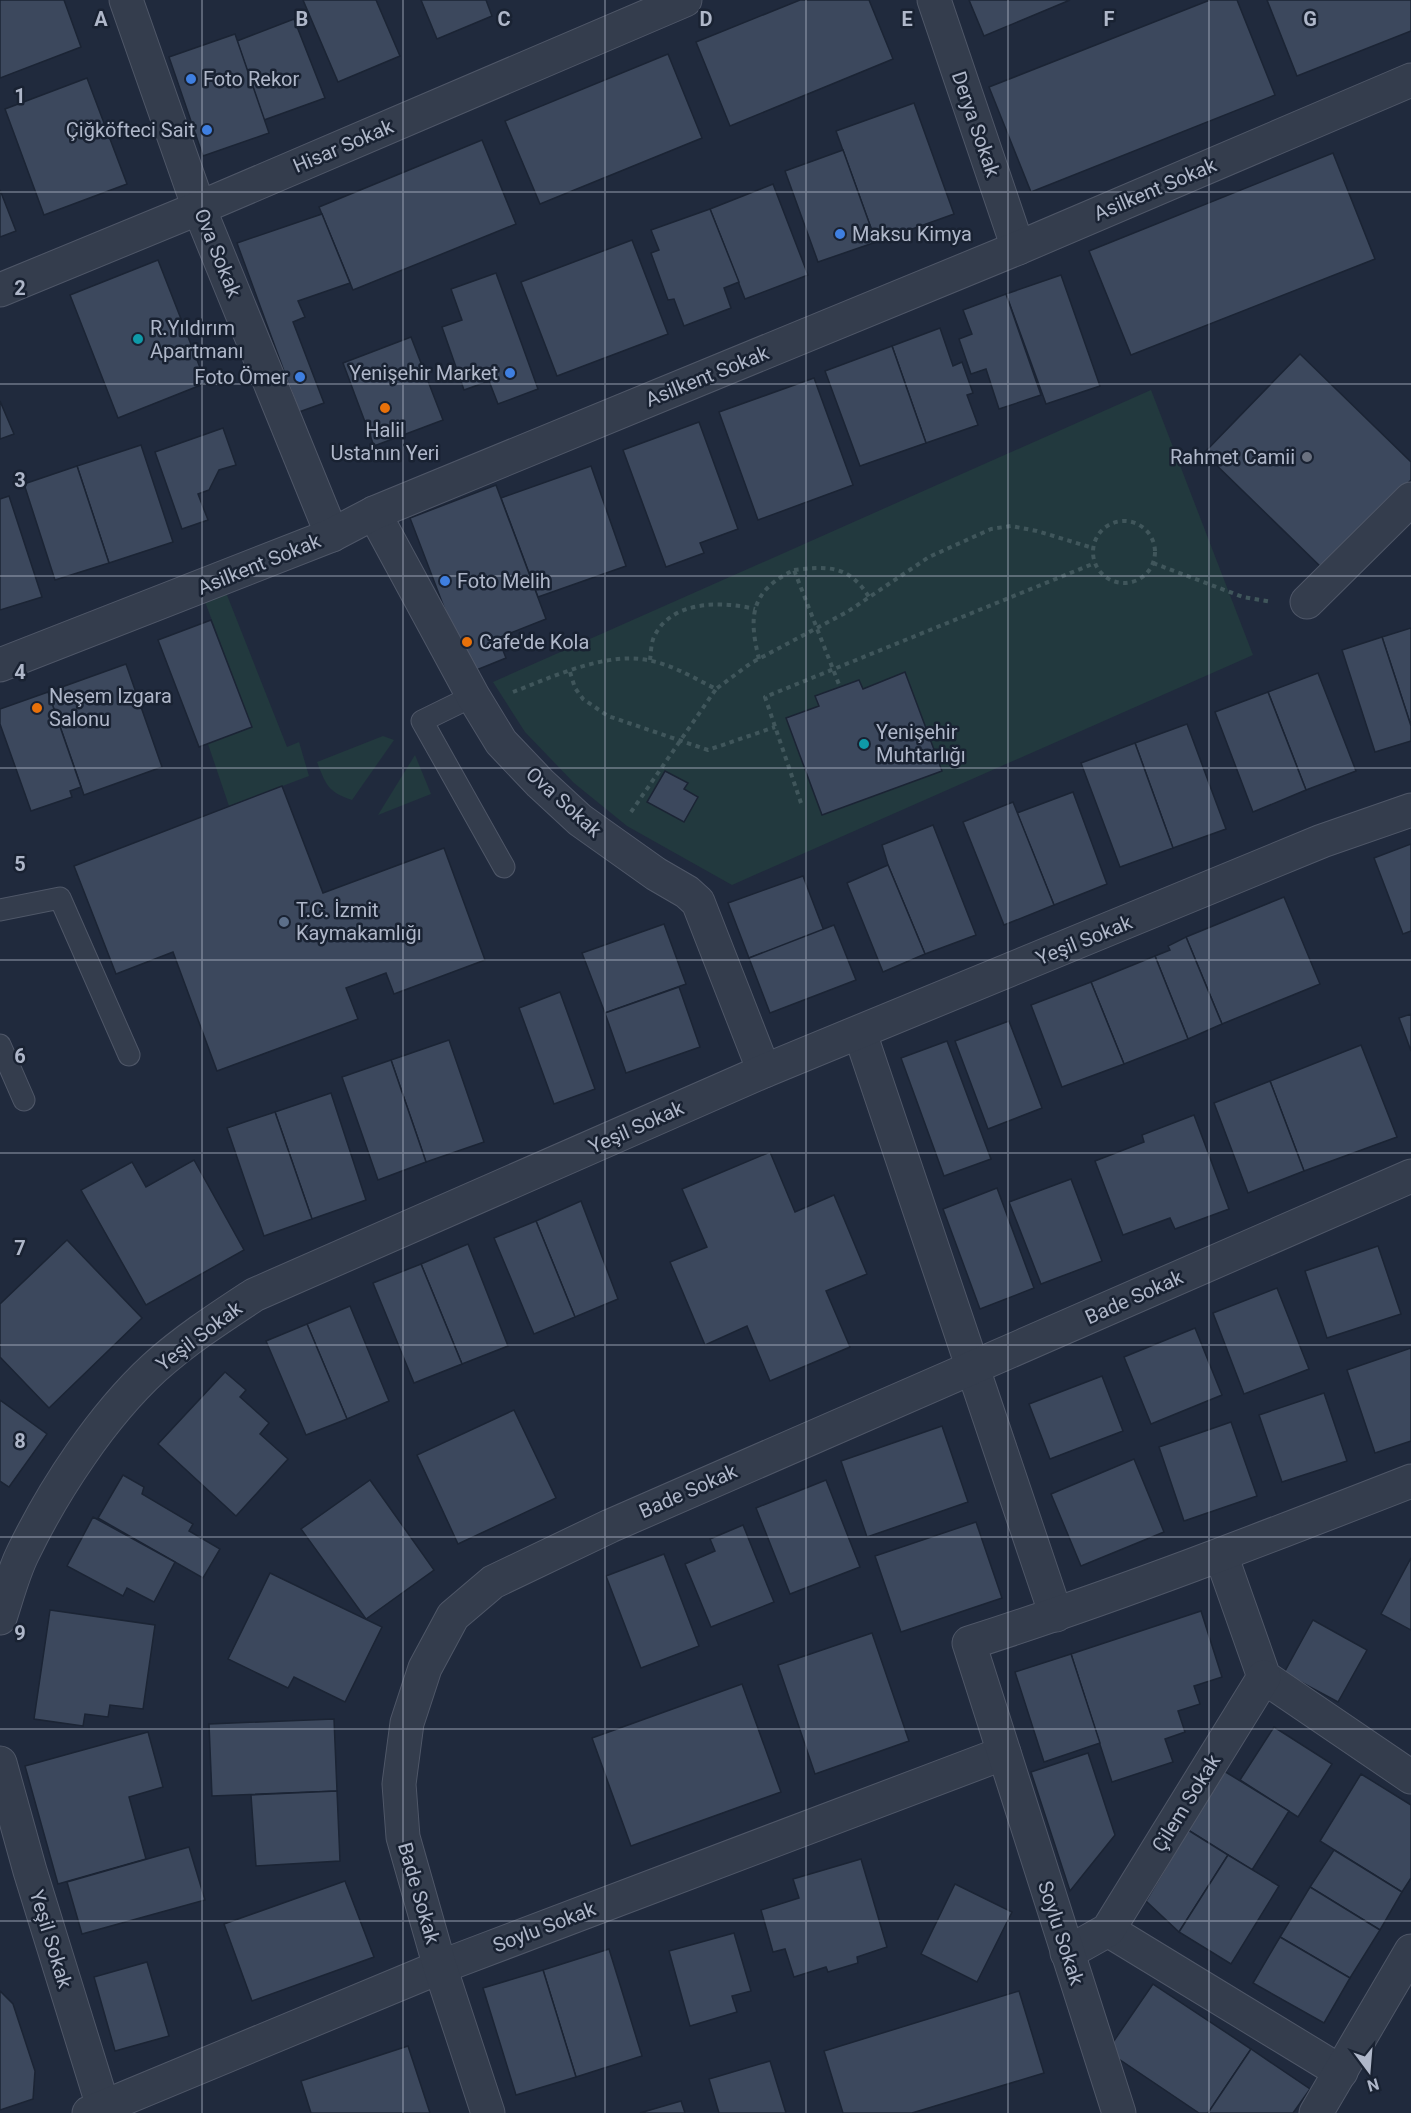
<svg xmlns="http://www.w3.org/2000/svg" width="1411" height="2113" font-family="Roboto,sans-serif">
  <style>
    .green { fill: #22393e }
    .building { fill: #3c485d; stroke: #1b2434; stroke-width: 1.5 }
    .lines { fill: none; stroke-linecap: round; stroke-linejoin: round }
    .service-casing { stroke: #4f5768; stroke-width: 23 }
    .minor-casing { stroke: #4f5768; stroke-width: 35 }
    .path { stroke: #40565b; stroke-width: 4; stroke-dasharray: 4.5 4.5; stroke-linecap: butt }
    .service { stroke: #343d4d; stroke-width: 21 }
    .minor { stroke: #343d4d; stroke-width: 33 }
    .grid { fill: none; stroke: #afb7c9; stroke-width: 1.5; stroke-opacity: 0.55 }
    .shop-dot { fill: #3f7fe0; stroke: #192232; stroke-width: 2 }
    .culture-dot { fill: #0f9aa8; stroke: #192232; stroke-width: 2 }
    .food-dot { fill: #e8710a; stroke: #192232; stroke-width: 2 }
    .worship-dot { fill: #6b7280; stroke: #192232; stroke-width: 2 }
    .service-dot { fill: #5c6f8a; stroke: #192232; stroke-width: 2 }
    .labels { text-anchor: middle; dominant-baseline: central; stroke-width: 5; stroke-linejoin: round; paint-order: stroke }
    .poi-label { font-size: 20px; fill: #afb7c9; stroke: #192232; text-anchor: start }
    .street-label { font-size: 20px; fill: #afb7c9; stroke: #192232 }
    .grid-label { font-size: 20px; text-anchor: middle; font-weight: bold; fill: #afb7c9; stroke: #192232; stroke-width: 5; stroke-linejoin: round; paint-order: stroke }
  </style>
  <rect width="100%" height="100%" fill="#202a3d"/>
  <g class="green">
    <path d="M 1151,390 L 1253,655 L 732,885 L 627,826 L 574,783 L 525,732 L 493,682 Z"/>
    <path d="M 225,590 L 287,747 L 299,742 L 309,776 L 229,806 L 208,744 L 252,727 L 204,599 Z"/>
    <path d="M 383,736 L 394,740 L 352,800 C 328,792 326,785 317,762 Z"/>
    <path d="M 415,755 L 431,794 L 378,815 Z"/>
  </g>
  <g class="building">
    <path d="M 0,0 L 64,0 L 81,47 L 0,78 Z"/>
    <path d="M 303,0 L 376,0 L 400,56 L 338,82 Z"/>
    <path d="M 421,0 L 486,0 L 492,16 L 437,39 Z"/>
    <path d="M 800,0 L 869,0 L 893,59 L 730,126 L 696,42 Z"/>
    <path d="M 969,0 L 1070,0 L 984,36 Z"/>
    <path d="M 1210,0 L 1237,0 L 1275,95 L 1031,192 L 989,87 Z"/>
    <path d="M 1267,0 L 1411,0 L 1411,31 L 1297,76 Z"/>
    <path d="M 294,19 L 325,98 L 264,120 L 237,41 Z"/>
    <path d="M 235,34 L 269,133 L 203,156 L 169,57 Z"/>
    <path d="M 668,54 L 702,138 L 540,204 L 505,121 Z"/>
    <path d="M 87,78 L 127,184 L 44,215 L 5,109 Z"/>
    <path d="M 914,103 L 954,214 L 876,242 L 836,131 Z"/>
    <path d="M 482,140 L 516,224 L 353,290 L 319,207 Z"/>
    <path d="M 843,150 L 876,242 L 818,262 L 785,171 Z"/>
    <path d="M 1333,153 L 1375,259 L 1131,355 L 1089,251 Z"/>
    <path d="M 773,184 L 808,275 L 745,299 L 710,209 Z"/>
    <path d="M 0,190 L 16,231 L 0,237 Z"/>
    <path d="M 710,209 L 739,282 L 724,288 L 731,308 L 684,326 L 674,299 L 668,300 L 651,253 L 659,250 L 651,230 Z"/>
    <path d="M 322,214 L 350,283 L 298,301 L 305,317 L 293,322 L 324,403 L 299,412 L 237,243 Z"/>
    <path d="M 632,240 L 668,334 L 557,376 L 521,282 Z"/>
    <path d="M 158,260 L 206,383 L 118,418 L 70,295 Z"/>
    <path d="M 496,273 L 538,389 L 498,404 L 489,381 L 464,390 L 442,327 L 462,320 L 451,289 Z"/>
    <path d="M 1061,275 L 1100,386 L 1046,404 L 1006,294 Z"/>
    <path d="M 1006,294 L 1041,395 L 999,409 L 986,369 L 971,374 L 959,339 L 972,334 L 963,310 Z"/>
    <path d="M 940,328 L 953,366 L 962,362 L 973,393 L 967,395 L 978,425 L 926,443 L 892,346 Z"/>
    <path d="M 411,337 L 443,420 L 374,446 L 343,363 Z"/>
    <path d="M 892,346 L 926,443 L 860,466 L 825,371 Z"/>
    <path d="M 1300,354 L 1411,462 L 1411,480 L 1323,569 L 1204,453 Z"/>
    <path d="M 814,378 L 853,485 L 758,520 L 719,412 Z"/>
    <path d="M 0,401 L 14,434 L 0,439 Z"/>
    <path d="M 699,422 L 738,529 L 700,543 L 704,553 L 666,567 L 623,450 Z"/>
    <path d="M 223,428 L 236,465 L 219,470 L 209,490 L 198,494 L 208,520 L 182,529 L 155,452 Z"/>
    <path d="M 141,445 L 173,542 L 109,563 L 77,466 Z"/>
    <path d="M 77,466 L 109,563 L 55,580 L 24,484 Z"/>
    <path d="M 591,466 L 626,566 L 538,597 L 501,498 Z"/>
    <path d="M 496,485 L 546,619 L 498,638 L 506,658 L 469,673 L 410,518 Z"/>
    <path d="M 9,496 L 42,597 L 0,610 L 0,499 Z"/>
    <path d="M 211,620 L 252,727 L 199,747 L 158,640 Z"/>
    <path d="M 1411,628 L 1411,726 L 1382,637 Z"/>
    <path d="M 1382,637 L 1411,726 L 1411,741 L 1375,752 L 1342,650 Z"/>
    <path d="M 126,664 L 162,767 L 84,795 L 48,692 Z"/>
    <path d="M 905,672 L 942,771 L 822,815 L 786,718 L 819,706 L 815,696 L 859,680 L 863,689 Z"/>
    <path d="M 1318,673 L 1356,771 L 1306,790 L 1268,692 Z"/>
    <path d="M 48,692 L 81,787 L 70,791 L 72,797 L 31,811 L 0,724 L 0,709 Z"/>
    <path d="M 1268,692 L 1306,790 L 1253,812 L 1215,712 Z"/>
    <path d="M 1187,724 L 1226,829 L 1173,848 L 1135,743 Z"/>
    <path d="M 1135,743 L 1173,848 L 1120,867 L 1081,763 Z"/>
    <path d="M 665,771 L 688,783 L 684,789 L 698,797 L 684,822 L 647,802 Z"/>
    <path d="M 282,786 L 323,893 L 444,848 L 485,960 L 394,994 L 386,973 L 346,988 L 358,1019 L 217,1071 L 173,952 L 116,974 L 74,866 Z"/>
    <path d="M 1073,792 L 1107,884 L 1054,905 L 1017,813 Z"/>
    <path d="M 1013,802 L 1054,905 L 1004,925 L 963,822 Z"/>
    <path d="M 933,825 L 976,935 L 925,954 L 888,865 L 882,845 Z"/>
    <path d="M 1411,844 L 1411,931 L 1403,934 L 1374,858 Z"/>
    <path d="M 888,865 L 925,954 L 883,972 L 847,883 Z"/>
    <path d="M 803,876 L 824,931 L 749,958 L 728,903 Z"/>
    <path d="M 1284,897 L 1320,984 L 1222,1024 L 1186,937 Z"/>
    <path d="M 664,924 L 686,984 L 605,1013 L 582,953 Z"/>
    <path d="M 834,925 L 856,980 L 770,1013 L 749,958 Z"/>
    <path d="M 1186,937 L 1222,1024 L 1188,1039 L 1155,956 L 1170,950 L 1168,946 Z"/>
    <path d="M 1155,956 L 1188,1039 L 1124,1064 L 1091,982 Z"/>
    <path d="M 1091,982 L 1124,1064 L 1062,1087 L 1031,1005 Z"/>
    <path d="M 679,987 L 700,1047 L 626,1073 L 605,1013 Z"/>
    <path d="M 560,992 L 595,1089 L 554,1104 L 519,1008 Z"/>
    <path d="M 1411,1014 L 1411,1051 L 1399,1018 Z"/>
    <path d="M 1009,1021 L 1042,1108 L 988,1129 L 955,1041 Z"/>
    <path d="M 449,1040 L 484,1142 L 426,1162 L 391,1060 Z"/>
    <path d="M 947,1041 L 991,1159 L 944,1176 L 901,1058 Z"/>
    <path d="M 1361,1045 L 1397,1137 L 1304,1171 L 1270,1081 Z"/>
    <path d="M 391,1060 L 426,1162 L 378,1180 L 342,1077 Z"/>
    <path d="M 1270,1081 L 1304,1171 L 1248,1193 L 1214,1103 Z"/>
    <path d="M 331,1093 L 366,1200 L 312,1219 L 275,1112 Z"/>
    <path d="M 275,1112 L 312,1219 L 264,1236 L 227,1128 Z"/>
    <path d="M 1194,1115 L 1229,1209 L 1175,1229 L 1170,1218 L 1123,1235 L 1095,1161 L 1144,1142 L 1142,1135 Z"/>
    <path d="M 770,1152 L 795,1212 L 834,1195 L 867,1274 L 826,1291 L 850,1347 L 770,1381 L 747,1326 L 705,1345 L 670,1262 L 707,1247 L 682,1189 Z"/>
    <path d="M 194,1160 L 244,1250 L 146,1305 L 81,1190 L 132,1162 L 146,1187 Z"/>
    <path d="M 1071,1179 L 1102,1261 L 1041,1284 L 1009,1202 Z"/>
    <path d="M 997,1188 L 1034,1288 L 980,1309 L 943,1209 Z"/>
    <path d="M 581,1201 L 618,1299 L 575,1317 L 536,1221 Z"/>
    <path d="M 536,1221 L 575,1317 L 534,1334 L 494,1238 Z"/>
    <path d="M 67,1240 L 142,1318 L 49,1408 L 0,1357 L 0,1304 Z"/>
    <path d="M 468,1244 L 508,1346 L 462,1364 L 421,1264 Z"/>
    <path d="M 1378,1246 L 1401,1314 L 1327,1338 L 1305,1271 Z"/>
    <path d="M 421,1264 L 462,1364 L 414,1383 L 373,1283 Z"/>
    <path d="M 1277,1288 L 1309,1369 L 1244,1394 L 1213,1313 Z"/>
    <path d="M 350,1306 L 389,1401 L 347,1419 L 307,1324 Z"/>
    <path d="M 307,1324 L 347,1419 L 306,1435 L 266,1341 Z"/>
    <path d="M 1195,1328 L 1222,1395 L 1151,1424 L 1124,1357 Z"/>
    <path d="M 1411,1348 L 1411,1441 L 1375,1453 L 1347,1370 Z"/>
    <path d="M 225,1372 L 246,1390 L 240,1397 L 269,1423 L 260,1434 L 288,1459 L 236,1516 L 158,1444 Z"/>
    <path d="M 1102,1376 L 1123,1431 L 1050,1459 L 1029,1404 Z"/>
    <path d="M 1324,1393 L 1347,1461 L 1282,1482 L 1259,1415 Z"/>
    <path d="M 0,1400 L 47,1434 L 9,1487 L 0,1481 Z"/>
    <path d="M 514,1410 L 556,1498 L 458,1544 L 417,1455 Z"/>
    <path d="M 1231,1422 L 1257,1496 L 1184,1521 L 1159,1447 Z"/>
    <path d="M 942,1426 L 968,1502 L 867,1537 L 841,1461 Z"/>
    <path d="M 1134,1459 L 1164,1532 L 1081,1566 L 1051,1494 Z"/>
    <path d="M 123,1475 L 144,1487 L 142,1494 L 193,1524 L 189,1531 L 220,1549 L 203,1578 L 98,1518 Z"/>
    <path d="M 370,1480 L 434,1570 L 366,1619 L 301,1529 Z"/>
    <path d="M 826,1480 L 860,1567 L 790,1594 L 756,1508 Z"/>
    <path d="M 93,1517 L 175,1562 L 154,1602 L 127,1588 L 123,1596 L 67,1566 Z"/>
    <path d="M 976,1522 L 1002,1598 L 901,1632 L 875,1556 Z"/>
    <path d="M 743,1525 L 774,1602 L 711,1627 L 685,1564 L 715,1551 L 710,1539 Z"/>
    <path d="M 664,1554 L 699,1646 L 641,1668 L 606,1576 Z"/>
    <path d="M 1411,1558 L 1411,1630 L 1381,1614 Z"/>
    <path d="M 270,1573 L 382,1627 L 345,1702 L 294,1677 L 288,1688 L 228,1659 Z"/>
    <path d="M 50,1610 L 155,1625 L 143,1709 L 110,1705 L 108,1717 L 85,1714 L 83,1726 L 34,1719 Z"/>
    <path d="M 1201,1611 L 1222,1677 L 1194,1686 L 1200,1704 L 1178,1711 L 1185,1732 L 1165,1739 L 1173,1762 L 1112,1782 L 1071,1654 Z"/>
    <path d="M 1313,1620 L 1367,1650 L 1338,1702 L 1284,1673 Z"/>
    <path d="M 872,1633 L 909,1741 L 815,1774 L 778,1665 Z"/>
    <path d="M 1071,1654 L 1100,1743 L 1044,1762 L 1015,1672 Z"/>
    <path d="M 742,1684 L 781,1792 L 631,1846 L 592,1738 Z"/>
    <path d="M 334,1719 L 337,1791 L 212,1796 L 209,1724 Z"/>
    <path d="M 1274,1727 L 1332,1764 L 1298,1817 L 1240,1780 Z"/>
    <path d="M 148,1732 L 163,1787 L 129,1797 L 146,1859 L 58,1884 L 25,1766 Z"/>
    <path d="M 1088,1753 L 1115,1835 L 1070,1891 L 1031,1772 Z"/>
    <path d="M 1224,1771 L 1289,1811 L 1252,1870 L 1188,1830 Z"/>
    <path d="M 1361,1774 L 1411,1805 L 1411,1878 L 1402,1892 L 1320,1841 Z"/>
    <path d="M 337,1791 L 340,1861 L 256,1866 L 251,1795 Z"/>
    <path d="M 1188,1830 L 1228,1855 L 1179,1932 L 1146,1901 Z"/>
    <path d="M 189,1847 L 205,1900 L 82,1934 L 67,1882 Z"/>
    <path d="M 1334,1850 L 1402,1892 L 1380,1930 L 1310,1887 Z"/>
    <path d="M 1228,1855 L 1279,1886 L 1231,1964 L 1179,1932 Z"/>
    <path d="M 861,1859 L 887,1947 L 857,1957 L 858,1963 L 828,1972 L 826,1967 L 794,1977 L 785,1949 L 773,1952 L 761,1910 L 799,1898 L 793,1879 Z"/>
    <path d="M 345,1881 L 374,1957 L 252,2001 L 224,1924 Z"/>
    <path d="M 955,1884 L 1012,1912 L 977,1982 L 921,1954 Z"/>
    <path d="M 1310,1887 L 1380,1930 L 1350,1978 L 1280,1937 Z"/>
    <path d="M 734,1933 L 751,1991 L 732,1996 L 737,2012 L 690,2026 L 669,1951 Z"/>
    <path d="M 1280,1937 L 1350,1978 L 1324,2023 L 1253,1983 Z"/>
    <path d="M 609,1949 L 642,2056 L 576,2077 L 543,1970 Z"/>
    <path d="M 147,1962 L 169,2036 L 115,2051 L 94,1977 Z"/>
    <path d="M 543,1970 L 576,2077 L 516,2095 L 483,1988 Z"/>
    <path d="M 1153,1984 L 1251,2049 L 1208,2113 L 1199,2113 L 1107,2051 Z"/>
    <path d="M 0,1991 L 13,2004 L 35,2071 L 33,2099 L 0,2110 Z"/>
    <path d="M 1019,1991 L 1044,2073 L 912,2113 L 843,2113 L 824,2051 Z"/>
    <path d="M 408,2046 L 430,2113 L 311,2113 L 301,2081 Z"/>
    <path d="M 1251,2049 L 1310,2089 L 1293,2113 L 1208,2113 Z"/>
    <path d="M 770,2061 L 786,2113 L 719,2113 L 709,2079 Z"/>
    <path d="M 681,2101 L 685,2113 L 640,2113 Z"/>
  </g>
  <g class="lines">
    <g class="service-casing">
      <g id="service">
        <path d="M 473,696 L 422,721 L 504,867"/>
        <path d="M 0,910 L 60,898 L 129,1055"/>
        <path d="M 0,1045 L 24,1100"/>
      </g>
    </g>
    <g class="minor-casing">
      <g id="minor">
        <path d="M 126,0 L 199,208 L 332,535"/>
        <path d="M 934,0 L 1018,248"/>
        <path d="M 0,290 L 199,208 L 685,0"/>
        <path d="M 374,513 L 473,696 L 501,742 L 540,783 L 580,820 L 656,874 L 687,892 L 698,902 L 764,1071"/>
        <path d="M 1307,602 L 1411,499"/>
        <path d="M 0,665 L 332,535 L 374,513 L 1018,248 L 1411,80"/>
        <path d="M 860,1033 L 1056,1615"/>
        <path d="M 1221,1555 L 1264,1677 L 1411,1777"/>
        <path d="M 0,1618 C 7,1597 13,1573 23,1553 C 54,1489 102,1416 154,1368 C 185,1340 219,1318 254,1295 L 764,1071 L 1322,841 L 1411,810"/>
        <path d="M 0,1763 L 30,1871 L 105,2113"/>
        <path d="M 1108,1930 L 1341,2072"/>
        <path d="M 1067,1953 L 1108,1930 L 1264,1677"/>
        <path d="M 89,2113 L 440,1967 L 1004,1753"/>
        <path d="M 488,2113 L 440,1967 L 403,1837 L 399,1784 L 407,1723 L 425,1668 L 453,1616 L 493,1582 L 610,1526 L 1411,1176"/>
        <path d="M 1119,2113 L 969,1643 C 1119,1595 1265,1538 1411,1481"/>
        <path d="M 1316,2113 L 1411,1951"/>
      </g>
    </g>
    <g class="path">
      <circle cx="1124" cy="552" r="31"/>
      <path d="M 1153,563 L 1243,597 L 1272,602"/>
      <path d="M 794,570 C 828,566 849,565 869,597"/>
      <path d="M 759,659 C 748,615 751,591 794,570 L 840,687"/>
      <path d="M 650,660 C 651,653 651,643 654,637 C 671,600 722,601 755,609"/>
      <path d="M 570,672 L 575,688 L 583,699 L 608,716 L 708,750 L 775,727"/>
      <path d="M 513,692 C 552,677 605,652 647,660 C 671,664 694,678 716,689 L 751,663 L 847,612 L 929,557 L 991,529 L 1011,526 L 1037,531 L 1093,548"/>
      <path d="M 801,803 L 765,697 L 1095,563"/>
      <path d="M 631,812 L 716,689"/>
    </g>
    <use href="#service" class="service"/>
    <use href="#minor" class="minor"/>
  </g>
  <path class="grid" d="M 202,0 L 202,2113M 403,0 L 403,2113M 605,0 L 605,2113M 806,0 L 806,2113M 1008,0 L 1008,2113M 1209,0 L 1209,2113M 0,192 L 1411,192M 0,384 L 1411,384M 0,576 L 1411,576M 0,768 L 1411,768M 0,960 L 1411,960M 0,1153 L 1411,1153M 0,1345 L 1411,1345M 0,1537 L 1411,1537M 0,1729 L 1411,1729M 0,1921 L 1411,1921"/>
  <g class="shop-dot">
    <circle cx="191" cy="79" r="6"/>
    <circle cx="207" cy="130" r="6"/>
    <circle cx="840" cy="234" r="6"/>
    <circle cx="510" cy="373" r="6"/>
    <circle cx="300" cy="377" r="6"/>
    <circle cx="445" cy="581" r="6"/>
  </g>
  <g class="culture-dot">
    <circle cx="138" cy="339" r="6"/>
    <circle cx="864" cy="744" r="6"/>
  </g>
  <g class="food-dot">
    <circle cx="385" cy="408" r="6"/>
    <circle cx="467" cy="642" r="6"/>
    <circle cx="37" cy="708" r="6"/>
  </g>
  <circle class="worship-dot" cx="1307" cy="457" r="6"/>
  <circle class="service-dot" cx="284" cy="922" r="6"/>
  <g class="labels">
    <g class="poi-label">
      <text x="203" y="79">Foto Rekor</text>
      <text x="195" y="130" text-anchor="end">Çiğköfteci Sait</text>
      <text x="852" y="234">Maksu Kimya</text>
      <text x="150" y="328">R.Yıldırım<tspan x="150" dy="23">Apartmanı</tspan></text>
      <text x="498" y="373" text-anchor="end">Yenişehir Market</text>
      <text x="288" y="377" text-anchor="end">Foto Ömer</text>
      <text x="385" y="430" text-anchor="middle">Halil<tspan x="385" dy="23">Usta'nın Yeri</tspan></text>
      <text x="1295" y="457" text-anchor="end">Rahmet Camii</text>
      <text x="457" y="581">Foto Melih</text>
      <text x="479" y="642">Cafe'de Kola</text>
      <text x="49" y="696">Neşem Izgara<tspan x="49" dy="23">Salonu</tspan></text>
      <text x="876" y="732">Yenişehir<tspan x="876" dy="23">Muhtarlığı</tspan></text>
      <text x="296" y="910">T.C. İzmit<tspan x="296" dy="23">Kaymakamlığı</tspan></text>
    </g>
    <g class="street-label">
      <text transform="translate(976 124) rotate(71)">Derya Sokak</text>
      <text transform="translate(343 146) rotate(-23)">Hisar Sokak</text>
      <text transform="translate(1155 189) rotate(-23)">Asilkent Sokak</text>
      <text transform="translate(218 253) rotate(68)">Ova Sokak</text>
      <text transform="translate(707 376) rotate(-22)">Asilkent Sokak</text>
      <text transform="translate(259 564) rotate(-22)">Asilkent Sokak</text>
      <text transform="translate(564 802) rotate(42)">Ova Sokak</text>
      <text transform="translate(1084 940) rotate(-22)">Yeşil Sokak</text>
      <text transform="translate(636 1127) rotate(-24)">Yeşil Sokak</text>
      <text transform="translate(1134 1297) rotate(-24)">Bade Sokak</text>
      <text transform="translate(199 1336) rotate(-37)">Yeşil Sokak</text>
      <text transform="translate(688 1491) rotate(-24)">Bade Sokak</text>
      <text transform="translate(1186 1803) rotate(-58)">Çilem Sokak</text>
      <text transform="translate(419 1893) rotate(74)">Bade Sokak</text>
      <text transform="translate(544 1927) rotate(-21)">Soylu Sokak</text>
      <text transform="translate(1061 1933) rotate(72)">Soylu Sokak</text>
      <text transform="translate(51 1939) rotate(73)">Yeşil Sokak</text>
    </g>
  </g>
  <g class="grid-label">
    <text x="101" y="26">A</text>
    <text x="302" y="26">B</text>
    <text x="504" y="26">C</text>
    <text x="706" y="26">D</text>
    <text x="907" y="26">E</text>
    <text x="1109" y="26">F</text>
    <text x="1310" y="26">G</text>
    <text x="20" y="103">1</text>
    <text x="20" y="295">2</text>
    <text x="20" y="487">3</text>
    <text x="20" y="679">4</text>
    <text x="20" y="871">5</text>
    <text x="20" y="1063">6</text>
    <text x="20" y="1255">7</text>
    <text x="20" y="1448">8</text>
    <text x="20" y="1640">9</text>
  </g>
  <g transform="translate(1369 2071) rotate(164)" stroke="#192232" stroke-width="4.5" paint-order="stroke">
  <path d="M0-4.5L10 22L0 15L-10 22Z" fill="#afb7c9"/>
  <text y="-9" font-size="16" font-weight="bold" text-anchor="middle" fill="#afb7c9">N</text>
  </g>
</svg>
